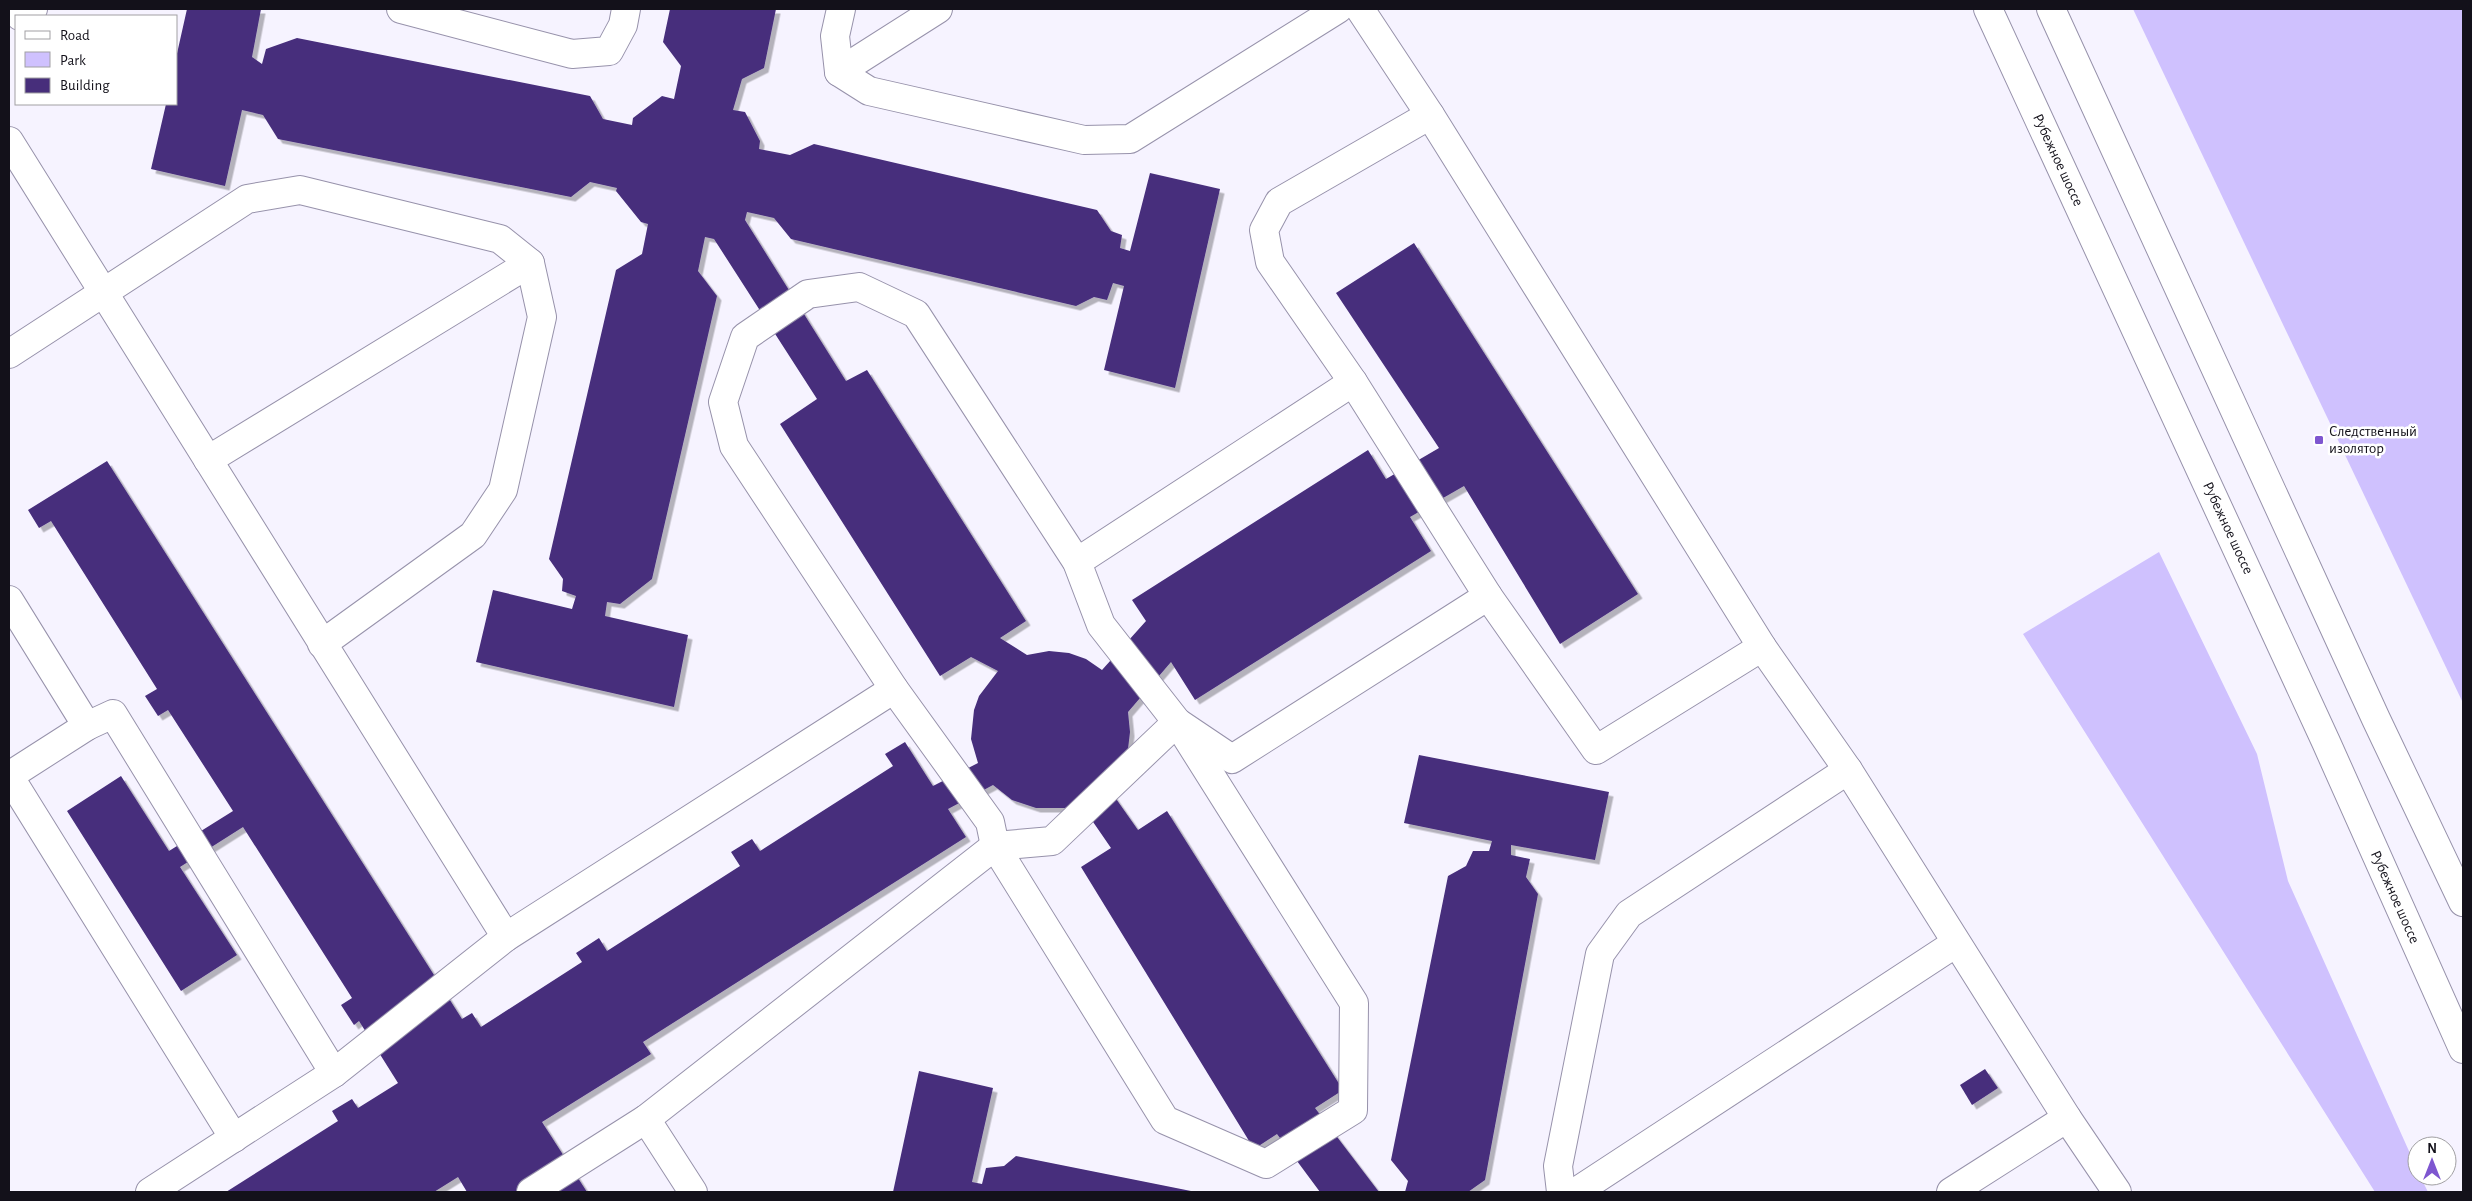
<svg xmlns="http://www.w3.org/2000/svg" width="2472" height="1201" font-family="'Alegreya Sans',sans-serif">
  <style>
    .green { fill: #cfc1fe }
    .building { fill: #472e7b; filter: url(#shadow) }
    .lines { fill: none; stroke-linecap: round; stroke-linejoin: round }
    .minor-casing { stroke: #9792ab; stroke-width: 30 }
    .major-casing { stroke: #9792ab; stroke-width: 30 }
    .minor { stroke: #fff; stroke-width: 28 }
    .major { stroke: #fff; stroke-width: 28 }
    .poi-dot { fill: #7e56d0; stroke: #fff; stroke-width: 2 }
    .labels { text-anchor: middle; dominant-baseline: central; stroke-width: 5; stroke-linejoin: round; paint-order: stroke }
    .street-label { font-size: 15px; fill: #13111a; stroke: #fff }
    .poi-label { font-size: 15px; fill: #13111a; stroke: #fff; text-anchor: start }
  </style>
  <defs>
    <filter id="shadow"><feDropShadow dx="4.5" dy="4.5" stdDeviation="0" flood-color="#0004"/></filter>
  </defs>
  <rect width="100%" height="100%" fill="#f6f3ff"/>
  <g class="green">
    <path d="M 2133,9 L 2463,9 L 2463,703 Z"/>
    <path d="M 2159,552 L 2257,754 L 2288,881 L 2417,1169 L 2417,1176 L 2420,1176 L 2428,1192 L 2375,1192 L 2023,634 Z"/>
  </g>
  <g class="building">
    <path d="M 187,9 L 261,9 L 252,57 L 262,64 L 266,49 L 297,38 L 590,96 L 603,119 L 632,125 L 633,118 L 662,96 L 674,99 L 681,66 L 663,42 L 670,9 L 776,9 L 764,68 L 742,79 L 733,110 L 745,112 L 760,141 L 759,149 L 790,155 L 814,144 L 1097,210 L 1111,231 L 1122,235 L 1120,248 L 1130,251 L 1150,173 L 1220,189 L 1175,388 L 1104,370 L 1124,286 L 1113,283 L 1107,300 L 1094,297 L 1076,306 L 791,239 L 774,218 L 747,212 L 745,220 L 846,381 L 867,370 L 1026,621 L 1000,638 L 1027,655 L 1049,651 L 1069,653 L 1086,659 L 1102,670 L 1146,621 L 1132,600 L 1368,450 L 1386,479 L 1439,448 L 1336,293 L 1414,243 L 1638,594 L 1560,644 L 1464,486 L 1410,517 L 1431,551 L 1195,700 L 1171,662 L 1128,712 L 1130,732 L 1128,749 L 1123,763 L 1107,786 L 1138,830 L 1167,811 L 1343,1090 L 1315,1108 L 1379,1192 L 1320,1192 L 1277,1134 L 1254,1149 L 1081,867 L 1111,848 L 1080,803 L 1065,808 L 1036,808 L 1012,800 L 993,785 L 948,809 L 966,837 L 643,1042 L 651,1054 L 542,1122 L 587,1192 L 467,1192 L 458,1177 L 434,1192 L 226,1192 L 338,1121 L 332,1111 L 352,1099 L 358,1108 L 398,1083 L 359,1021 L 354,1025 L 341,1005 L 352,998 L 243,827 L 180,867 L 237,955 L 181,991 L 67,811 L 121,776 L 169,851 L 233,811 L 168,710 L 158,716 L 145,696 L 157,689 L 51,521 L 39,528 L 28,510 L 107,461 L 462,1019 L 472,1013 L 481,1027 L 582,962 L 576,953 L 599,938 L 607,951 L 740,866 L 731,852 L 752,839 L 760,851 L 893,766 L 885,754 L 905,742 L 933,786 L 978,763 L 971,739 L 974,710 L 979,696 L 998,671 L 971,657 L 940,676 L 780,424 L 817,399 L 714,239 L 705,237 L 698,271 L 717,296 L 652,579 L 620,604 L 607,602 L 605,616 L 688,635 L 674,707 L 476,662 L 493,590 L 572,609 L 576,596 L 562,591 L 563,579 L 549,559 L 616,270 L 642,254 L 648,224 L 641,222 L 616,191 L 617,188 L 590,182 L 571,197 L 278,139 L 263,115 L 242,110 L 225,186 L 151,169 L 166,104 L 176,104 L 176,58 Z"/>
    <path d="M 1419,755 L 1609,792 L 1595,860 L 1511,845 L 1511,855 L 1530,859 L 1526,877 L 1538,894 L 1485,1180 L 1468,1192 L 1405,1192 L 1408,1181 L 1391,1160 L 1448,876 L 1466,866 L 1473,851 L 1489,851 L 1492,841 L 1404,823 Z"/>
    <path d="M 1985,1069 L 1998,1088 L 1972,1105 L 1960,1085 Z"/>
    <path d="M 919,1071 L 993,1088 L 972,1182 L 982,1184 L 986,1168 L 1004,1166 L 1016,1156 L 1196,1192 L 893,1192 Z"/>
  </g>
  <g class="lines">
    <g class="minor-casing">
      <g id="minor">
        <path d="M 401,9 L 572,54 L 609,51 L 623,25 L 626,9"/>
        <path d="M 841,9 L 835,36 L 839,72 L 869,91 L 1084,140 L 1130,139 L 1338,9"/>
        <path d="M 1360,9 L 1430,115 L 1762,647 L 1848,770 L 2067,1118 L 2117,1192"/>
        <path d="M 20,16 L 33,9"/>
        <path d="M 839,72 L 938,9"/>
        <path d="M 9,141 L 506,937 L 894,689"/>
        <path d="M 859,287 L 916,314 L 1077,562 L 1101,625 L 1177,722 L 1354,1003 L 1353,1110 L 1266,1164 L 1165,1120 L 995,846 L 990,822 L 894,689 L 734,446 L 723,402 L 745,337 L 808,294 Z"/>
        <path d="M 9,354 L 247,199 L 300,190 L 500,239 L 530,263 L 542,317 L 503,490 L 473,535 L 322,644"/>
        <path d="M 208,460 L 530,263"/>
        <path d="M 1077,562 L 1353,382"/>
        <path d="M 1488,596 L 1596,750 L 1762,647"/>
        <path d="M 9,600 L 87,726"/>
        <path d="M 646,1119 L 693,1192"/>
        <path d="M 234,1138 L 9,776 L 87,726 L 113,714 L 334,1073"/>
        <path d="M 150,1192 L 334,1073 L 506,937"/>
        <path d="M 531,1192 L 646,1119 L 995,846 L 1052,841 L 1177,722 L 1232,759 L 1488,596 L 1353,382 L 1270,262 L 1264,230 L 1279,202 L 1430,115"/>
        <path d="M 1561,1192 L 1558,1166 L 1600,954 L 1629,914 L 1848,770"/>
        <path d="M 1576,1192 L 1956,943"/>
        <path d="M 1951,1192 L 2067,1118"/>
      </g>
    </g>
    <g class="major-casing">
      <g id="major">
        <path d="M 1988,9 L 2326,742 L 2463,1049"/>
        <path d="M 2051,9 L 2376,719 L 2463,902"/>
      </g>
    </g>
    <use href="#minor" class="minor"/>
    <use href="#major" class="major"/>
  </g>
  <rect class="poi-dot" x="2314" y="435" width="10" height="10" rx="2.5"/>
  <g class="labels">
    <g class="street-label">
      <text transform="translate(2058 160) rotate(65)">Рубежное шоссе</text>
      <text transform="translate(2228 528) rotate(65)">Рубежное шоссе</text>
      <text transform="translate(2395 897) rotate(66)">Рубежное шоссе</text>
    </g>
    <g class="poi-label">
      <text x="2329" y="431">Следственный<tspan x="2329" dy="17">изолятор</tspan></text>
    </g>
  </g>
  <rect width="2472" height="1201" fill="none" stroke="#13111a" stroke-width="20"/>
  <rect x="15" y="15" width="162" height="90" fill="#ffffff" stroke="#a1a0a3"/>
  <rect x="25" y="31" width="25" height="8" fill="#ffffff" stroke="#a1a0a3"/>
  <text x="60" y="40" font-size="15" fill="#13111a">Road</text>
  <rect x="25" y="52" width="25" height="15" fill="#cfc1fe" stroke="#a1a0a3"/>
  <text x="60" y="65" font-size="15" fill="#13111a">Park</text>
  <rect x="25" y="78" width="25" height="15" fill="#472e7b" stroke="#a1a0a3"/>
  <text x="60" y="90" font-size="15" fill="#13111a">Building</text>
  <g transform="translate(2432 1161)"><circle r="24" fill="#ffffff" stroke="#a1a0a3"/>
  <path d="M0-4L9 19L0 12L-9 19Z" fill="#7e56d0"/>
  <text y="-8" font-size="14" font-weight="bold" text-anchor="middle" fill="#13111a">N</text>
  </g>
</svg>
